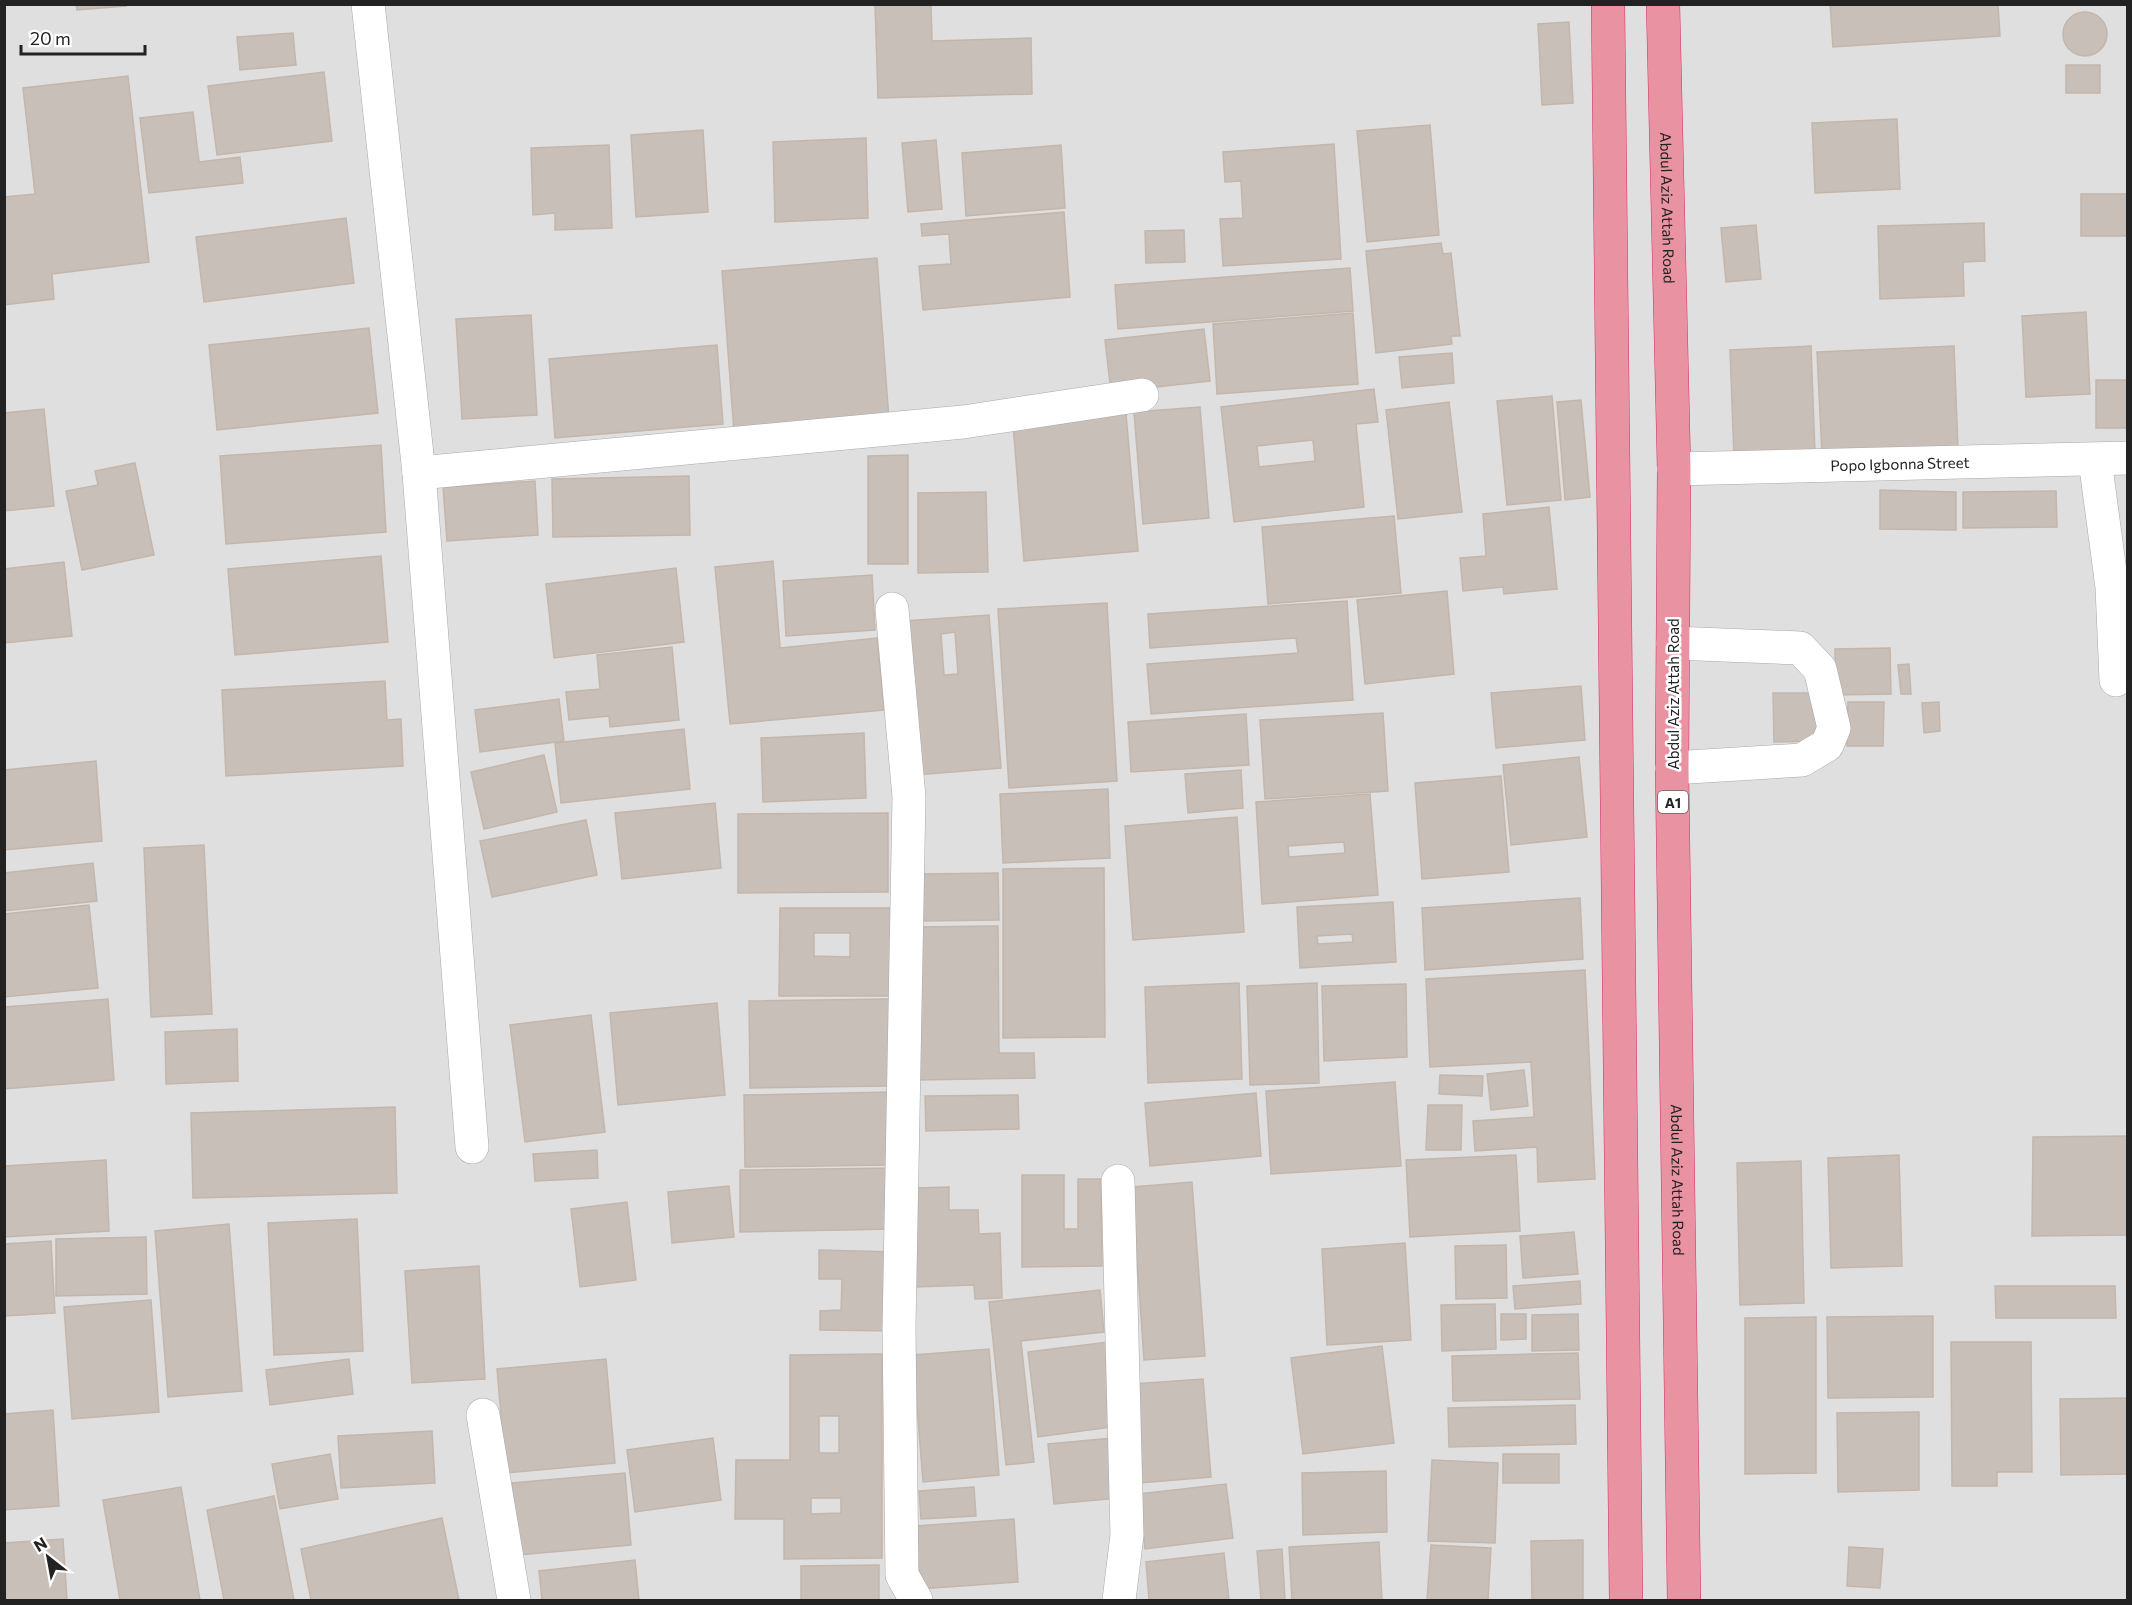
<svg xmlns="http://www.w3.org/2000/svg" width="2132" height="1605" font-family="Commissioner,sans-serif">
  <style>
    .residential { fill: #e0dfdf }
    .building { fill: #c7bfb8; stroke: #c4b6ab; stroke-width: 1.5; fill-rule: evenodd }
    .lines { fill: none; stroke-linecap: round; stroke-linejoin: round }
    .minor-casing { stroke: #a9a9a9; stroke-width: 34 }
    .highway-casing { stroke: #dc2a67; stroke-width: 34 }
    .minor { stroke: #fff; stroke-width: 33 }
    .highway { stroke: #e892a2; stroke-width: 33 }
    .labels { text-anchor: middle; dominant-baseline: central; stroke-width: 5; stroke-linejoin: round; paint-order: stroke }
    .shield { fill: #fff; stroke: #646464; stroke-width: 1.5 }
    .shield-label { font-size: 14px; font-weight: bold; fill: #222 }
    .street-label { font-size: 15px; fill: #222; stroke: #fff }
  </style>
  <rect width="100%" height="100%" fill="#f2efe9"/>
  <rect class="residential" x="5" y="5" width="2122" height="1595"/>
  <g class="building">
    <path d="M 76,4 L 126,4 L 126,6 L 77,10 Z"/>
    <path d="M 875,4 L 931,4 L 932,41 L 1031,38 L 1032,94 L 878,98 Z"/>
    <path d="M 1830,4 L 1998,4 L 2000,36 L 1833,47 Z"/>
    <circle cx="2085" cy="34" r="22"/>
    <path d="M 1569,22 L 1573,103 L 1542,105 L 1538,24 Z"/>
    <path d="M 293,33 L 296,65 L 240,70 L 237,37 Z"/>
    <rect x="2066" y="65" width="34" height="28"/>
    <path d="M 324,72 L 332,141 L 217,155 L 208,86 Z"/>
    <path d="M 128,76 L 149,262 L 52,274 L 54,299 L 4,305 L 4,197 L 35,194 L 23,88 Z"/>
    <path d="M 193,112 L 199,162 L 240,157 L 243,183 L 149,193 L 140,118 Z"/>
    <path d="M 1897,119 L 1900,189 L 1815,193 L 1812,123 Z"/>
    <path d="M 1430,125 L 1439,235 L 1367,242 L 1357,131 Z"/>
    <path d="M 703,130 L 708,212 L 636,217 L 631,135 Z"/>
    <path d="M 866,138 L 868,218 L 775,222 L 773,142 Z"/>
    <path d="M 936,140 L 942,209 L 908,212 L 902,143 Z"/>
    <path d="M 1334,144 L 1341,259 L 1223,266 L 1220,219 L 1243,218 L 1241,181 L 1225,182 L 1223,152 Z"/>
    <path d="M 609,145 L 612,228 L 555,230 L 555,213 L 533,215 L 531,148 Z"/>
    <path d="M 1061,145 L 1065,208 L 966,216 L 962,153 Z"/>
    <rect x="2081" y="194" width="47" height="42"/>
    <path d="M 1064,212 L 1070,297 L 923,310 L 919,266 L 951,264 L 949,234 L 922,236 L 921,224 Z"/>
    <path d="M 346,218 L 354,283 L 204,302 L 196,237 Z"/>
    <path d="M 1984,223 L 1985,261 L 1963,262 L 1964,296 L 1880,299 L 1878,226 Z"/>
    <path d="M 1756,225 L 1761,279 L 1726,282 L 1721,228 Z"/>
    <path d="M 1184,230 L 1185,262 L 1146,263 L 1145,231 Z"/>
    <path d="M 1441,243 L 1443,254 L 1451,253 L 1460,336 L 1451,336 L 1452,344 L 1376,353 L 1366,251 Z"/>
    <path d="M 877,258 L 889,420 L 734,432 L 722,271 Z"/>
    <path d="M 1350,268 L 1353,311 L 1118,329 L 1115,285 Z"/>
    <path d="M 2086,312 L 2090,394 L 2026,397 L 2022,316 Z"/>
    <path d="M 1353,313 L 1358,384 L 1217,394 L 1213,324 Z"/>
    <path d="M 531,315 L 537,415 L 462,419 L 456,319 Z"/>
    <path d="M 369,328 L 378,413 L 217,430 L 209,345 Z"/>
    <path d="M 1204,329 L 1210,381 L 1111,392 L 1105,340 Z"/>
    <path d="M 717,345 L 723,424 L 555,438 L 549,359 Z"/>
    <path d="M 1811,346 L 1815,454 L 1734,457 L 1730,350 Z"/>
    <path d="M 1954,346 L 1958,449 L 1822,455 L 1817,352 Z"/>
    <path d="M 1452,353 L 1454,383 L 1402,388 L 1399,357 Z"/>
    <rect x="2096" y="380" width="32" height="48"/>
    <path d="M 1374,389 L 1378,422 L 1356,424 L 1364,507 L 1234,522 L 1221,407 ZM 1313,440 L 1315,461 L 1259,467 L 1257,446 Z"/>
    <path d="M 1552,396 L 1561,500 L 1507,505 L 1497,401 Z"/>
    <path d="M 1581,400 L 1590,497 L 1565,500 L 1557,402 Z"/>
    <path d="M 1449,402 L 1462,512 L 1398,519 L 1386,410 Z"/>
    <path d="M 1200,407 L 1209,518 L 1143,524 L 1134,412 Z"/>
    <path d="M 44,409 L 54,506 L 4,511 L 4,413 Z"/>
    <path d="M 1126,414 L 1138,551 L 1024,561 L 1013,424 Z"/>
    <path d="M 381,445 L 386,532 L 226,544 L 220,456 Z"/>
    <path d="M 908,455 L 908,564 L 868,564 L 868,456 Z"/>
    <path d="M 135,463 L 154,555 L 82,570 L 66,491 L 98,485 L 95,471 Z"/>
    <path d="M 689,476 L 690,535 L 553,537 L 552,479 Z"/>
    <path d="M 535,481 L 538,535 L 447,541 L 443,487 Z"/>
    <path d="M 1880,490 L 1956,492 L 1956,530 L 1880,529 Z"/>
    <path d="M 2056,491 L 2057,527 L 1963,528 L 1963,492 Z"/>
    <path d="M 986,492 L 988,572 L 918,573 L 918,493 Z"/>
    <path d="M 1549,507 L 1557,589 L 1504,594 L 1503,587 L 1463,591 L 1460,558 L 1486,556 L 1483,514 Z"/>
    <path d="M 1394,516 L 1401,593 L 1268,604 L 1262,527 Z"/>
    <path d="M 381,556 L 388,642 L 235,655 L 228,569 Z"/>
    <path d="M 773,561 L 780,648 L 877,638 L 884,710 L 730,724 L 715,567 Z"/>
    <path d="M 64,562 L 72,636 L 4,643 L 4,569 Z"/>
    <path d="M 676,568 L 684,642 L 554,658 L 546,584 Z"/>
    <path d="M 872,575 L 875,630 L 786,636 L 783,581 Z"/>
    <path d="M 1447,591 L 1454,674 L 1365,684 L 1357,600 Z"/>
    <path d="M 1347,601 L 1353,700 L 1151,714 L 1147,664 L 1298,653 L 1296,638 L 1150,648 L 1148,614 Z"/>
    <path d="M 1107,603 L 1117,781 L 1009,788 L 998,609 Z"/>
    <path d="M 989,615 L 1001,768 L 916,775 L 904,621 ZM 955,632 L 958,674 L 944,675 L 941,634 Z"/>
    <path d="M 672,647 L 679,720 L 610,727 L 609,716 L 569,720 L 566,692 L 600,689 L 597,655 Z"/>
    <path d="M 1890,648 L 1891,694 L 1836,695 L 1835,649 Z"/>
    <path d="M 1909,664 L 1911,694 L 1901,694 L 1898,665 Z"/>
    <path d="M 385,681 L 387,720 L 401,719 L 403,766 L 226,776 L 222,690 Z"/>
    <path d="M 1581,686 L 1585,740 L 1496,748 L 1491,693 Z"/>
    <path d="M 1773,693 L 1818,693 L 1817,741 L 1774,742 Z"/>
    <path d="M 559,699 L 564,741 L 480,752 L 475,710 Z"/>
    <path d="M 1848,702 L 1884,702 L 1883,746 L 1847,746 Z"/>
    <path d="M 1939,702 L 1940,731 L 1924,733 L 1922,703 Z"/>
    <path d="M 1383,713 L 1388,791 L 1265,799 L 1260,720 Z"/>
    <path d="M 1246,714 L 1249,765 L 1131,772 L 1128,722 Z"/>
    <path d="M 684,729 L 690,789 L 561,803 L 555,743 Z"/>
    <path d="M 864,733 L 866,798 L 763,802 L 761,738 Z"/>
    <path d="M 544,755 L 557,812 L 484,829 L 471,772 Z"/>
    <path d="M 1579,757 L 1587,837 L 1511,845 L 1503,765 Z"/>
    <path d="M 96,761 L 102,841 L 4,850 L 4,770 Z"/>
    <path d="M 1241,770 L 1243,808 L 1188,813 L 1185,774 Z"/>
    <path d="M 1501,776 L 1509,872 L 1422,879 L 1415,783 Z"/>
    <path d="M 1108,789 L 1110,858 L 1003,863 L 1000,794 Z"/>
    <path d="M 1370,794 L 1378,895 L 1262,904 L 1256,802 ZM 1344,842 L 1345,853 L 1289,857 L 1288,846 Z"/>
    <path d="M 715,803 L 721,868 L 622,879 L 615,813 Z"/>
    <path d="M 888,813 L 888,892 L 738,893 L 738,814 Z"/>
    <path d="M 1237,817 L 1244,932 L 1133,940 L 1125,826 Z"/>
    <path d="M 586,820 L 597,875 L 492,897 L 480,841 Z"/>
    <path d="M 204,845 L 212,1014 L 151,1017 L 144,848 Z"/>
    <path d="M 93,863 L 97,901 L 4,911 L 4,873 Z"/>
    <path d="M 1104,868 L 1105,1037 L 1003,1038 L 1003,869 Z"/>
    <path d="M 998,873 L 999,920 L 922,921 L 922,874 Z"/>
    <path d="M 1580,898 L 1583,959 L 1425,970 L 1422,908 Z"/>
    <path d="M 1393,902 L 1396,962 L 1300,968 L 1297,907 ZM 1352,934 L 1353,942 L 1318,944 L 1317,936 Z"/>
    <path d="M 89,905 L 98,988 L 4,997 L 4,914 Z"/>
    <path d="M 780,908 L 900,908 L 899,996 L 779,996 ZM 814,933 L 850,933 L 850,957 L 814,956 Z"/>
    <path d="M 998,926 L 999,1053 L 1034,1053 L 1035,1078 L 917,1080 L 916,927 Z"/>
    <path d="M 1585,970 L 1595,1179 L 1538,1182 L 1537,1147 L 1475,1151 L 1473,1121 L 1534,1117 L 1531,1062 L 1430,1067 L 1426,979 Z"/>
    <path d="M 1239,983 L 1242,1079 L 1148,1083 L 1145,987 Z"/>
    <path d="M 1317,983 L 1319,1083 L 1250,1085 L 1247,986 Z"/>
    <path d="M 1406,984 L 1407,1057 L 1324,1061 L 1322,986 Z"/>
    <path d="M 108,999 L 114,1080 L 4,1089 L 4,1007 Z"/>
    <path d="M 889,999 L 889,1086 L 750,1088 L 749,1001 Z"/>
    <path d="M 717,1003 L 725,1095 L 618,1105 L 610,1013 Z"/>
    <path d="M 591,1015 L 605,1132 L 525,1142 L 510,1025 Z"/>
    <path d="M 237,1029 L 238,1081 L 166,1084 L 165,1032 Z"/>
    <path d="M 1524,1070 L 1528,1106 L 1491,1110 L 1487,1074 Z"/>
    <path d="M 1440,1075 L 1483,1076 L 1482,1096 L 1439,1094 Z"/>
    <path d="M 1395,1082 L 1401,1166 L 1271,1174 L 1266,1091 Z"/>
    <path d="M 891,1092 L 892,1165 L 745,1167 L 744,1095 Z"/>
    <path d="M 1256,1093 L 1261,1156 L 1150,1166 L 1145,1103 Z"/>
    <path d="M 1018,1095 L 1019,1129 L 926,1131 L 925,1096 Z"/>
    <path d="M 1428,1105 L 1462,1105 L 1461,1150 L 1426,1150 Z"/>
    <path d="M 395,1107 L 397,1193 L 193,1198 L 191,1113 Z"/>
    <path d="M 2128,1136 L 2128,1235 L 2032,1236 L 2033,1137 Z"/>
    <path d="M 597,1150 L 598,1178 L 535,1181 L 533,1154 Z"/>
    <path d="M 1516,1155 L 1520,1231 L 1410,1237 L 1406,1160 Z"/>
    <path d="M 1899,1155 L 1902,1266 L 1831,1268 L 1828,1158 Z"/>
    <path d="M 106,1160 L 109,1231 L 4,1237 L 4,1166 Z"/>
    <path d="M 1801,1161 L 1804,1303 L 1740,1305 L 1737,1163 Z"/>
    <path d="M 895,1168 L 895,1229 L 740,1232 L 740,1170 Z"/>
    <path d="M 1022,1175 L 1064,1175 L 1064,1229 L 1078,1229 L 1078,1179 L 1101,1179 L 1102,1266 L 1022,1267 Z"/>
    <path d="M 1192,1182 L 1205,1356 L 1144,1360 L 1132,1187 Z"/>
    <path d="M 729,1186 L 734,1237 L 672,1243 L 668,1192 Z"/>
    <path d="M 949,1187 L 949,1210 L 978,1210 L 979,1234 L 1000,1233 L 1002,1298 L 975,1299 L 974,1285 L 916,1287 L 914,1188 Z"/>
    <path d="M 627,1202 L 636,1280 L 580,1287 L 571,1209 Z"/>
    <path d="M 357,1219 L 363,1351 L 274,1355 L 268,1223 Z"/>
    <path d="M 229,1224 L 242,1391 L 168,1397 L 155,1231 Z"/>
    <path d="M 1574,1232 L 1578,1274 L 1523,1278 L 1520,1236 Z"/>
    <path d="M 146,1237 L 147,1294 L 56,1296 L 56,1239 Z"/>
    <path d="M 51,1241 L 55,1313 L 4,1316 L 4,1244 Z"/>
    <path d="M 1405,1243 L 1411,1340 L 1327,1345 L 1322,1249 Z"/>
    <path d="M 1506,1245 L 1507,1298 L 1456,1299 L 1455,1246 Z"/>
    <path d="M 819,1250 L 896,1252 L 894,1331 L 820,1330 L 820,1311 L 841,1310 L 842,1279 L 819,1279 Z"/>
    <path d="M 479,1266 L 485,1379 L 412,1383 L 405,1271 Z"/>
    <path d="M 1580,1281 L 1581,1304 L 1515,1309 L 1513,1286 Z"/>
    <path d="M 1995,1286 L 2115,1286 L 2116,1318 L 1996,1318 Z"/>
    <path d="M 1100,1290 L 1104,1332 L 1021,1341 L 1034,1462 L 1006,1465 L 989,1302 Z"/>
    <path d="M 151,1300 L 159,1412 L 72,1419 L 64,1307 Z"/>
    <path d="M 1495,1304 L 1496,1349 L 1442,1351 L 1441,1305 Z"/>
    <path d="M 1501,1314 L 1526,1314 L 1526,1339 L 1501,1340 Z"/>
    <path d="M 1578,1314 L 1579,1350 L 1532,1351 L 1532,1315 Z"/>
    <path d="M 1933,1316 L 1933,1397 L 1828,1398 L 1827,1317 Z"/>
    <path d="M 1816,1317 L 1816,1473 L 1745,1474 L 1745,1318 Z"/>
    <path d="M 1108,1342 L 1118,1426 L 1038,1437 L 1028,1352 Z"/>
    <path d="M 1951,1342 L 2031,1342 L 2032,1472 L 1997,1472 L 1997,1486 L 1952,1486 Z"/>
    <path d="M 1382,1346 L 1394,1443 L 1303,1454 L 1291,1358 Z"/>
    <path d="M 989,1349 L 999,1475 L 923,1482 L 913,1355 Z"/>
    <path d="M 1578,1353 L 1580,1399 L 1453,1401 L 1452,1356 Z"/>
    <path d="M 882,1354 L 882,1558 L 784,1559 L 784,1519 L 735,1519 L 736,1460 L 790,1460 L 790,1355 ZM 819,1416 L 839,1416 L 839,1453 L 819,1453 ZM 811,1498 L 841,1498 L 841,1513 L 811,1514 Z"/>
    <path d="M 349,1359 L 353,1394 L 270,1405 L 266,1370 Z"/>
    <path d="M 606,1359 L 615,1463 L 506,1473 L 497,1369 Z"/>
    <path d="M 1203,1379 L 1211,1477 L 1140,1483 L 1133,1384 Z"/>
    <path d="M 2128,1398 L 2128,1474 L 2061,1475 L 2060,1399 Z"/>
    <path d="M 1575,1405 L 1576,1444 L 1449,1447 L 1448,1408 Z"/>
    <path d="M 53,1410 L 59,1506 L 4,1510 L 4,1414 Z"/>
    <path d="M 1919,1412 L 1919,1490 L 1838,1492 L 1837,1413 Z"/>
    <path d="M 432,1431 L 435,1483 L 341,1488 L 338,1436 Z"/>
    <path d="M 713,1438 L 721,1500 L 635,1512 L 627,1450 Z"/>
    <path d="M 1112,1438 L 1118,1498 L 1054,1504 L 1048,1444 Z"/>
    <path d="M 330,1454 L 338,1499 L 280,1509 L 272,1464 Z"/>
    <rect x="1503" y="1454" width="56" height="29"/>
    <path d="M 1432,1460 L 1498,1463 L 1495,1543 L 1428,1541 Z"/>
    <path d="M 1386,1471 L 1387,1532 L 1303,1535 L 1302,1473 Z"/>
    <path d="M 625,1473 L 631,1545 L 518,1555 L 512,1483 Z"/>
    <path d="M 1226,1484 L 1233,1538 L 1145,1549 L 1139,1494 Z"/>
    <path d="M 181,1487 L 200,1600 L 120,1600 L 103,1500 Z"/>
    <path d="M 974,1487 L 976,1516 L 921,1519 L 919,1491 Z"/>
    <path d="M 274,1496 L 294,1600 L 224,1600 L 207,1510 Z"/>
    <path d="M 442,1518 L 459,1600 L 311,1600 L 301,1549 Z"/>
    <path d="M 1014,1519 L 1018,1582 L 920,1589 L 916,1526 Z"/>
    <path d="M 63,1539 L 67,1600 L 4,1600 L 4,1543 Z"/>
    <path d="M 1583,1540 L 1583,1600 L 1532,1600 L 1531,1541 Z"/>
    <path d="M 1379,1542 L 1382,1600 L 1292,1600 L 1289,1547 Z"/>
    <path d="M 1431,1545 L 1491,1548 L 1488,1600 L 1427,1600 Z"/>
    <path d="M 1849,1547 L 1883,1549 L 1880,1588 L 1847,1586 Z"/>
    <path d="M 1282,1549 L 1285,1600 L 1261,1600 L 1257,1551 Z"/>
    <path d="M 1224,1553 L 1229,1600 L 1149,1600 L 1146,1562 Z"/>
    <path d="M 635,1560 L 639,1600 L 542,1600 L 539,1571 Z"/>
    <path d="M 879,1565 L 879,1600 L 801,1600 L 801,1566 Z"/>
  </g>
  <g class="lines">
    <g class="minor-casing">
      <g id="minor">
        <path d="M 368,4 L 419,473 L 472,1147"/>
        <path d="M 2095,460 L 2112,587 L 2116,680"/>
        <path id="s1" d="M 1674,469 L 2128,458"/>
        <path d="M 419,473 L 963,422 L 1142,395"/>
        <path d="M 892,609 L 909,797 L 899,1328 L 902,1575 L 916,1600"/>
        <path d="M 1672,768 L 1802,760 L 1827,745 L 1834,728 L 1820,669 L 1800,648 L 1673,643"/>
        <path d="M 1118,1181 L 1127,1535 L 1119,1600"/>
        <path d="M 483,1415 L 514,1600"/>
      </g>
    </g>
    <g class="highway-casing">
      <g id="highway">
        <path d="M 1608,4 L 1626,1600"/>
        <path id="s2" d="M 1663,4 L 1674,469 L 1672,768 L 1684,1600"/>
      </g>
    </g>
    <use href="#minor" class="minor"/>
    <use href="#highway" class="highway"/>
  </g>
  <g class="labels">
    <rect class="shield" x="1658" y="791" width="30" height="22" rx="4.5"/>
    <g class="shield-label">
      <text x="1673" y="802">A1</text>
    </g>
    <g class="street-label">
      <text stroke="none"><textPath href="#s2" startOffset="204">Abdul Aziz Attah Road</textPath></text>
      <text stroke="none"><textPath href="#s1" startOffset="226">Popo Igbonna Street</textPath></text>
      <text transform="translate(1673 694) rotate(-90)">Abdul Aziz Attah Road</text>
      <text stroke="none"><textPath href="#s2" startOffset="1176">Abdul Aziz Attah Road</textPath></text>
    </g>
  </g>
  <rect width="2132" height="1605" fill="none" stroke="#222222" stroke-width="12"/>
  <g transform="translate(48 1557) rotate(329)" stroke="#ffffff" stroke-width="4.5" paint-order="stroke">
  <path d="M0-4.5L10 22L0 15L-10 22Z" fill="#222222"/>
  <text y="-9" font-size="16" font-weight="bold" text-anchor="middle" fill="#222222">N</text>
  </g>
  <path d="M21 45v9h124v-9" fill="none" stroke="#222222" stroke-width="3"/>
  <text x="30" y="45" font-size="18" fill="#222222" stroke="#ffffff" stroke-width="4.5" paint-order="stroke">20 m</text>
</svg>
